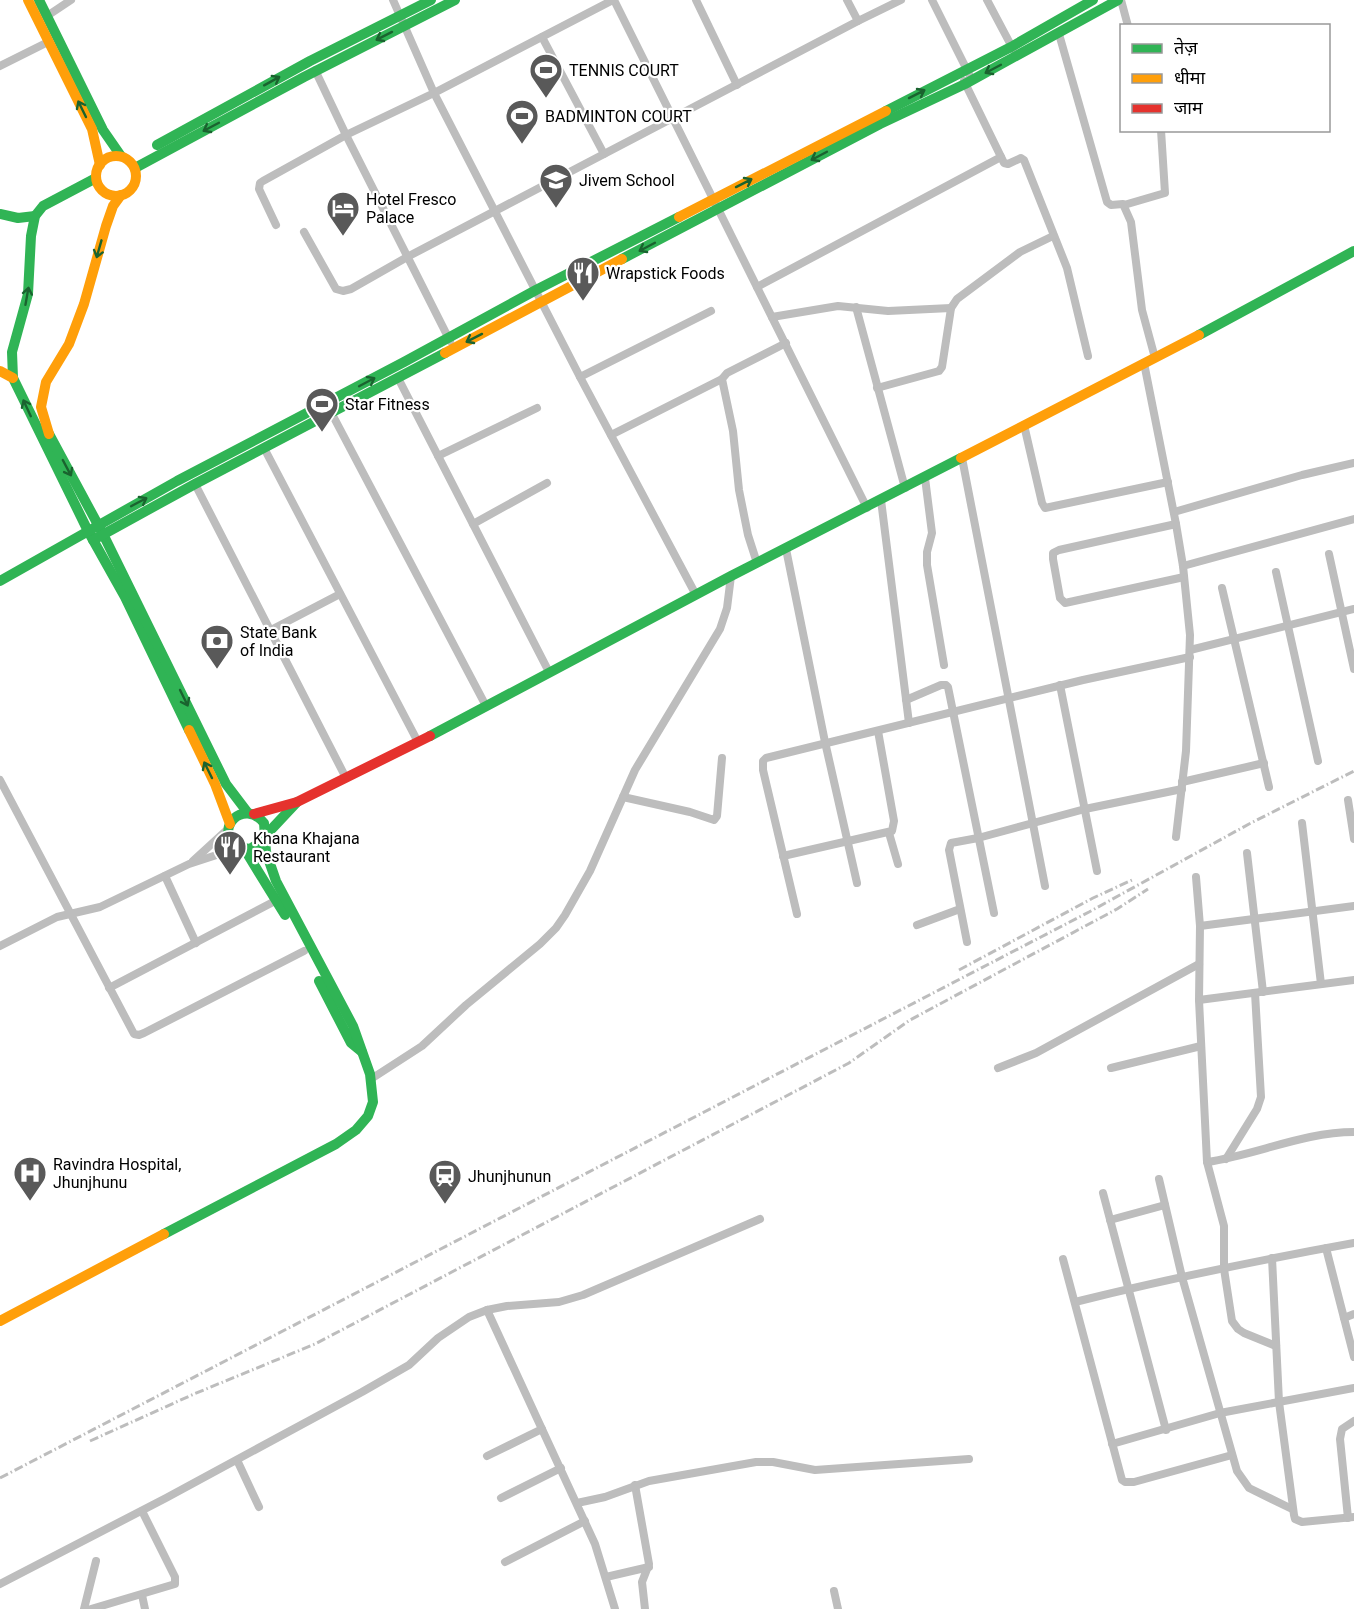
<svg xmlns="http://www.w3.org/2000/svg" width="1354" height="1609" font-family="Roboto,'Noto Sans Devanagari',sans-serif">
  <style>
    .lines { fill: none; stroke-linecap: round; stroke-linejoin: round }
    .street { stroke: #bdbdbd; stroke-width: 8 }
    .fast { stroke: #30b455; stroke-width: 10 }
    .slow { stroke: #ff9f0a; stroke-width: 10 }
    .jam { stroke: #e5322d; stroke-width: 10 }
    .rail { stroke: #bdbdbd; stroke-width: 3; stroke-dasharray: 9 3 1.5 3; stroke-linecap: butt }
    .oneway { stroke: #1a632f }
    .labels { text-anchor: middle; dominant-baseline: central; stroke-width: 4.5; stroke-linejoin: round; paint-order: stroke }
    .poi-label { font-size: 16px; fill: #000; stroke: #fff; text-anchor: start }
  </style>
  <rect width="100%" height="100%" fill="#fff"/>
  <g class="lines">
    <g class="street">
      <path d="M 393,0 L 434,93 L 580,377 L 696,595"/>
      <path d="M 614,0 L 867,508"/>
      <path d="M 696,0 L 737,85"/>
      <path d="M 847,0 L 858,21 L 901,0"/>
      <path d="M 932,0 L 972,80"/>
      <path d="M 987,0 L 1013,49"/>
      <path d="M 1121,0 L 1128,26"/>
      <path d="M 47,16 L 71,0"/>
      <path d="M 1059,34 L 1107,202 L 1111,205 L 1123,204 L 1131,222 L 1142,310 L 1155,358"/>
      <path d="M 542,37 L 604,154"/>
      <path d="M 0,66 L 48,42"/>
      <path d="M 315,70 L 346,135 L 450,341"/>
      <path d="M 964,81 L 1004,163 L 1008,164 L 1021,158 L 1024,160 L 1067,268 L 1088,356"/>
      <path d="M 1124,205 L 1165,193 L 1161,130"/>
      <path d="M 276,225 L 259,189 L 260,183 L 263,181 L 346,135 L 434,93 L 613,0"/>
      <path d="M 304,232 L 336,289 L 343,291 L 351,289 L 409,256 L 858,21"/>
      <path d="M 757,287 L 1001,157"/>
      <path d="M 856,307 L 905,488"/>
      <path d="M 772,317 L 838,306 L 888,311 L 951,308"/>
      <path d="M 1144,363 L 1176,524 L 1183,566 L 1190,635 L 1186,751 L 1176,837"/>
      <path d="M 580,377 L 711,311"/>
      <path d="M 398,378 L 549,672"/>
      <path d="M 877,388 L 939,371 L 942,367 L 950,315 L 951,308 L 957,299 L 1020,252 L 1053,236"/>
      <path d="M 332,414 L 486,706"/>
      <path d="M 1024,425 L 1042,503 L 1045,508 L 1168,482"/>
      <path d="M 611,435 L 722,379"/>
      <path d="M 264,448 L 418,742"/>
      <path d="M 438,456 L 537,408"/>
      <path d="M 962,458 L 1045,886"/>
      <path d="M 925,478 L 932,533 L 927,552 L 927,565 L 944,665"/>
      <path d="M 195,484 L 346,778"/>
      <path d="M 881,500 L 909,723"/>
      <path d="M 1174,512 L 1302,475 L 1354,463"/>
      <path d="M 473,524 L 547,483"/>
      <path d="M 1176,524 L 1059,550 L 1053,553 L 1053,559 L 1060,598 L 1065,603 L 1184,577"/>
      <path d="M 786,549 L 825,742 L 857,883"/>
      <path d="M 1329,554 L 1354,669"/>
      <path d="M 757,563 L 748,535 L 739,490 L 733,431 L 722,379 L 727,373 L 786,343"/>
      <path d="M 1183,566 L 1354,519"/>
      <path d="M 1276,572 L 1318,761"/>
      <path d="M 1222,588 L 1269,787"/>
      <path d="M 269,631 L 340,594"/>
      <path d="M 1190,650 L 1354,609"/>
      <path d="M 1060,685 L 1097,871"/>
      <path d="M 906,700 L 941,685 L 946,685 L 948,687 L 994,913"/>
      <path d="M 0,780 L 134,1034 L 139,1035 L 144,1033 L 304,951"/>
      <path d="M 1182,782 L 1264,763"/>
      <path d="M 623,797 L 690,812 L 714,820 L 717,816 L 722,758"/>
      <path d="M 1348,800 L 1354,839"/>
      <path d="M 1302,823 L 1321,984"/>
      <path d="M 889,833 L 898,864"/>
      <path d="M 1247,853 L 1263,992"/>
      <path d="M 783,856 L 892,831 L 894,821 L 878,731"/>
      <path d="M 193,861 L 228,829"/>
      <path d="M 165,876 L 196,943"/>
      <path d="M 1196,877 L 1200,926 L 1199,1000 L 1207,1162 L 1224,1226 L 1224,1269 L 1232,1321 L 1238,1329 L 1244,1333 L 1276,1346"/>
      <path d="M 797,914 L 763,770 L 763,761 L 766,758 L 1083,680 L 1190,657"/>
      <path d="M 917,925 L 960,909"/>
      <path d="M 1200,926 L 1354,906"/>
      <path d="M 967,942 L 949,850 L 951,843 L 978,838 L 1085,809 L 1182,789"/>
      <path d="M 0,946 L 57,917 L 100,907 L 189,864 L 238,848"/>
      <path d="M 109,988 L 277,900"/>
      <path d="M 1199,1000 L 1354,980"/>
      <path d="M 998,1068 L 1036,1053 L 1199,964"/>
      <path d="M 1111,1068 L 1201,1046"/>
      <path d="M 371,1079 L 422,1046 L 466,1005 L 540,944 L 556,928 L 565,915 L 590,871 L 635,770 L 720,629 L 727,608 L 731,576"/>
      <path d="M 1226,1159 L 1257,1109 L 1261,1097 L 1255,993"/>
      <path d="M 1207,1162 C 1256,1155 1304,1132 1354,1132"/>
      <path d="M 1159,1179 L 1182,1277 L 1237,1471 L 1249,1488 L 1292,1509"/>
      <path d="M 1103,1193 L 1166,1430"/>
      <path d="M 1110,1220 L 1165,1205"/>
      <path d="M 1326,1248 L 1354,1357"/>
      <path d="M 1272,1258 L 1279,1402 L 1294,1515 L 1295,1519 L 1302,1522 L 1354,1517"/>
      <path d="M 1063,1259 L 1122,1480 L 1125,1482 L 1134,1482 L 1232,1455"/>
      <path d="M 1075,1302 C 1167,1279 1260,1260 1354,1243"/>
      <path d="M 487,1310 L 595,1544 L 615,1609"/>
      <path d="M 1344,1318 L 1354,1314"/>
      <path d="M 1112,1444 L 1220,1413 L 1354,1388"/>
      <path d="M 487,1456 L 542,1429"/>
      <path d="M 237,1460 L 259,1507"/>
      <path d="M 635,1485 L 649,1564 L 642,1582 L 645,1609"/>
      <path d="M 501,1498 L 561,1468"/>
      <path d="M 577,1503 L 605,1497 L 649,1481 L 756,1462 L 773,1462 L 815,1470 L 969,1459"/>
      <path d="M 1348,1518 L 1340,1439 L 1342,1429 L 1354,1421"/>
      <path d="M 505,1562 L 585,1521"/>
      <path d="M 606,1577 L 649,1567"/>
      <path d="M 0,1584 L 166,1498 L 362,1392 L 409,1365 L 438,1338 L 469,1317 L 487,1310 L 507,1306 L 559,1302 L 583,1295 L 760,1219"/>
      <path d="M 834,1591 L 838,1609"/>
      <path d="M 142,1595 L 145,1609"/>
      <path d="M 84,1609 L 96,1561"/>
      <path d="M 91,1609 L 175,1584 L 175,1577 L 142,1511"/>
    </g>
    <g class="fast">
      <path d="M 39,0 L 103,130 L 121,156"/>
      <path d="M 886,111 L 1011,47 L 1093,0"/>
      <path d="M 157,145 L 310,61 L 431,0"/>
      <path d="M 135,168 L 304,77 L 455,0"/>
      <path d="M 96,178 L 43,206 L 35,216 L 31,236 L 28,294 L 12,352 L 13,378 L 88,531 L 125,597 L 189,730"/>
      <path d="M 0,214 L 18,218 L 35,216"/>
      <path d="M 622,259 L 880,124 L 965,84 L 1118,0"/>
      <path d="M 1199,335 L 1354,251"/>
      <path d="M 49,434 L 103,534 L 226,784 L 248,813"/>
      <path d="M 93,540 L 195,484 L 445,353"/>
      <path d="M 0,581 L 177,481 L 404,362 L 536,290 L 679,217"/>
      <path d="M 430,736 L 731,576 L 961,458"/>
      <path d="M 266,835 L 297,802"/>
      <path d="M 245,850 L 285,915"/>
      <path d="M 319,981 L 351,1043 L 362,1052"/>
      <path d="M 164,1234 L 336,1144 L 356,1130 L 368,1116 L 373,1102 L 370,1074 L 353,1026 L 276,881 L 266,852 L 264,823 C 244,798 213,828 237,847 L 250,849 L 264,840"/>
    </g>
    <g class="slow">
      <path d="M 28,0 L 92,129 L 100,165"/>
      <circle cx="116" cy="176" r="20"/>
      <path d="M 679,217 L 886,111"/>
      <path d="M 445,353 L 622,259"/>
      <path d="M 0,371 L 13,378"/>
      <path d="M 49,434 L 41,407 L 46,382 L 69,344 L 84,304 L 106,226 L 113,206 L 121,195"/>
      <path d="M 961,458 L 1199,335"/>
      <path d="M 189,730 L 215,784 L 230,824"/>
      <path d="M 0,1321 L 164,1234"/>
    </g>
    <path class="jam" d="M 254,814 L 297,802 L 430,736"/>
    <g class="rail">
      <path d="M 959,970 L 1093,898 L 1132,880"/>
      <path d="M 90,1441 L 194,1394 L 315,1344 L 849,1063 L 910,1020 L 1117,909 L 1148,889"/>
      <path d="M 0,1478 L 1089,912 L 1249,824 L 1354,771"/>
    </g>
  </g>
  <defs><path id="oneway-shaft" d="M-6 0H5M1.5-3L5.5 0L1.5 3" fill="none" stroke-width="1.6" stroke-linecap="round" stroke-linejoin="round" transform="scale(1.5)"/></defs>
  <g class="oneway">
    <use href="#oneway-shaft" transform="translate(384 36) rotate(153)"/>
    <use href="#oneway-shaft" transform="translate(993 69) rotate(152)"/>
    <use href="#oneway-shaft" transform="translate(272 81) rotate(-29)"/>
    <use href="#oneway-shaft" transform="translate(917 94) rotate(-27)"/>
    <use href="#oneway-shaft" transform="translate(82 109) rotate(-116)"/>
    <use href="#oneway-shaft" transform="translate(211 127) rotate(152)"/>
    <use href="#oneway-shaft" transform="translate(819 156) rotate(152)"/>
    <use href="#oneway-shaft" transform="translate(744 183) rotate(-27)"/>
    <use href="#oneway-shaft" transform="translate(647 247) rotate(152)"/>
    <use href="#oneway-shaft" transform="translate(99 249) rotate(106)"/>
    <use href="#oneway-shaft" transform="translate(27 296) rotate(-80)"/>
    <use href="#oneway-shaft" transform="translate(474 338) rotate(153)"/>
    <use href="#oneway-shaft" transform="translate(367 382) rotate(-28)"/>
    <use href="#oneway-shaft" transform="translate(27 408) rotate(-115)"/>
    <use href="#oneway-shaft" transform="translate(67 468) rotate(62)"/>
    <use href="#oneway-shaft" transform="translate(139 502) rotate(-28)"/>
    <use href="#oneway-shaft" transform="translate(184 698) rotate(64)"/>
    <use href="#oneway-shaft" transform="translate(208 770) rotate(-116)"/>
  </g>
  <defs>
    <g id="stadium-pin" transform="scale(1.725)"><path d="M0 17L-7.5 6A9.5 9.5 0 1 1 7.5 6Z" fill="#595959" stroke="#fff"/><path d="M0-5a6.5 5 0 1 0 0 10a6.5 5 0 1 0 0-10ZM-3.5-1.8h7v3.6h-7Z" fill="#fff"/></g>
    <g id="school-pin" transform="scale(1.725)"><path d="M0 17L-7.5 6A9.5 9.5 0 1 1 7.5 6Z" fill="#595959" stroke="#fff"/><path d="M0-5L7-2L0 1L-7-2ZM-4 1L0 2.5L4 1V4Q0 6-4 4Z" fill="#fff"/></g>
    <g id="hotel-pin" transform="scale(1.725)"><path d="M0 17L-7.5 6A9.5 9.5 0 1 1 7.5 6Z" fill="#595959" stroke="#fff"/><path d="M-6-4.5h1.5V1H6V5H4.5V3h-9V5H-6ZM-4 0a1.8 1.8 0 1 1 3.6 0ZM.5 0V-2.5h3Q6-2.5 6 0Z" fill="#fff"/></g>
    <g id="restaurant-pin" transform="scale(1.725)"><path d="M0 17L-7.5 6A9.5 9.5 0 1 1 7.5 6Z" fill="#595959" stroke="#fff"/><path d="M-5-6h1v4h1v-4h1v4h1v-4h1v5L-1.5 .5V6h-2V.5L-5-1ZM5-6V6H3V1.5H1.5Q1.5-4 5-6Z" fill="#fff"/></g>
    <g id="bank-pin" transform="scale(1.725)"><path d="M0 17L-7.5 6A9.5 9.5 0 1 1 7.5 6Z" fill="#595959" stroke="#fff"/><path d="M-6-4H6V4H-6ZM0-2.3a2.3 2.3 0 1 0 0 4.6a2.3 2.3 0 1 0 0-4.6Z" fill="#fff"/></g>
    <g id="hospital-pin" transform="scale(1.725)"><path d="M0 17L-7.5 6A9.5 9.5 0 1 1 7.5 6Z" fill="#595959" stroke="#fff"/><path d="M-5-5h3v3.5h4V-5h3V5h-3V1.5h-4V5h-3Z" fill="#fff"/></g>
    <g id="station-pin" transform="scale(1.725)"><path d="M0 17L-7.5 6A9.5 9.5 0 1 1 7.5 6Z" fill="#595959" stroke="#fff"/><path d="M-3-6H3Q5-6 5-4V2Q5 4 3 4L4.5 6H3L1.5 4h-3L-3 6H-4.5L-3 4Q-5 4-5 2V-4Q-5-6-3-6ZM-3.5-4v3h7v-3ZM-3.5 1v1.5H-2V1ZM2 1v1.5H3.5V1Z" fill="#fff"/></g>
  </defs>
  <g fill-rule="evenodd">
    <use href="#stadium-pin" x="546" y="70"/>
    <use href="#stadium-pin" x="522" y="116"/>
    <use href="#school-pin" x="556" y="180"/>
    <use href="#hotel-pin" x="343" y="208"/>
    <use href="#restaurant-pin" x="583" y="273"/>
    <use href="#stadium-pin" x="322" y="404"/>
    <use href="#bank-pin" x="217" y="641"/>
    <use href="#restaurant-pin" x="230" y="847"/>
    <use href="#hospital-pin" x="30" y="1173"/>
    <use href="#station-pin" x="445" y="1176"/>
  </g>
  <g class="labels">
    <g class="poi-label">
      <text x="569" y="70">TENNIS COURT</text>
      <text x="545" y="116">BADMINTON COURT</text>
      <text x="579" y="180">Jivem School</text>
      <text x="366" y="199">Hotel Fresco<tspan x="366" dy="18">Palace</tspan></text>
      <text x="606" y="273">Wrapstick Foods</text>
      <text x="345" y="404">Star Fitness</text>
      <text x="240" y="632">State Bank<tspan x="240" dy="18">of India</tspan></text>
      <text x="253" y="838">Khana Khajana<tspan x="253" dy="18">Restaurant</tspan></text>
      <text x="53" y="1164">Ravindra Hospital,<tspan x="53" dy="18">Jhunjhunu</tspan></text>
      <text x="468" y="1176">Jhunjhunun</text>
    </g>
  </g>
  <rect x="1120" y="24" width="210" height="108" fill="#ffffff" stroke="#999999" stroke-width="1.5"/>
  <rect x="1132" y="44" width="30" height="9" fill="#30b455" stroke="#999999" stroke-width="1.5"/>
  <text x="1174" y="54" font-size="18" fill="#000000">तेज़</text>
  <rect x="1132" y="74" width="30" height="9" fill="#ff9f0a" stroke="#999999" stroke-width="1.5"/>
  <text x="1174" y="84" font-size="18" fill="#000000">धीमा</text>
  <rect x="1132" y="104" width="30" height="9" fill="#e5322d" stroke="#999999" stroke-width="1.5"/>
  <text x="1174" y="114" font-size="18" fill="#000000">जाम</text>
</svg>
